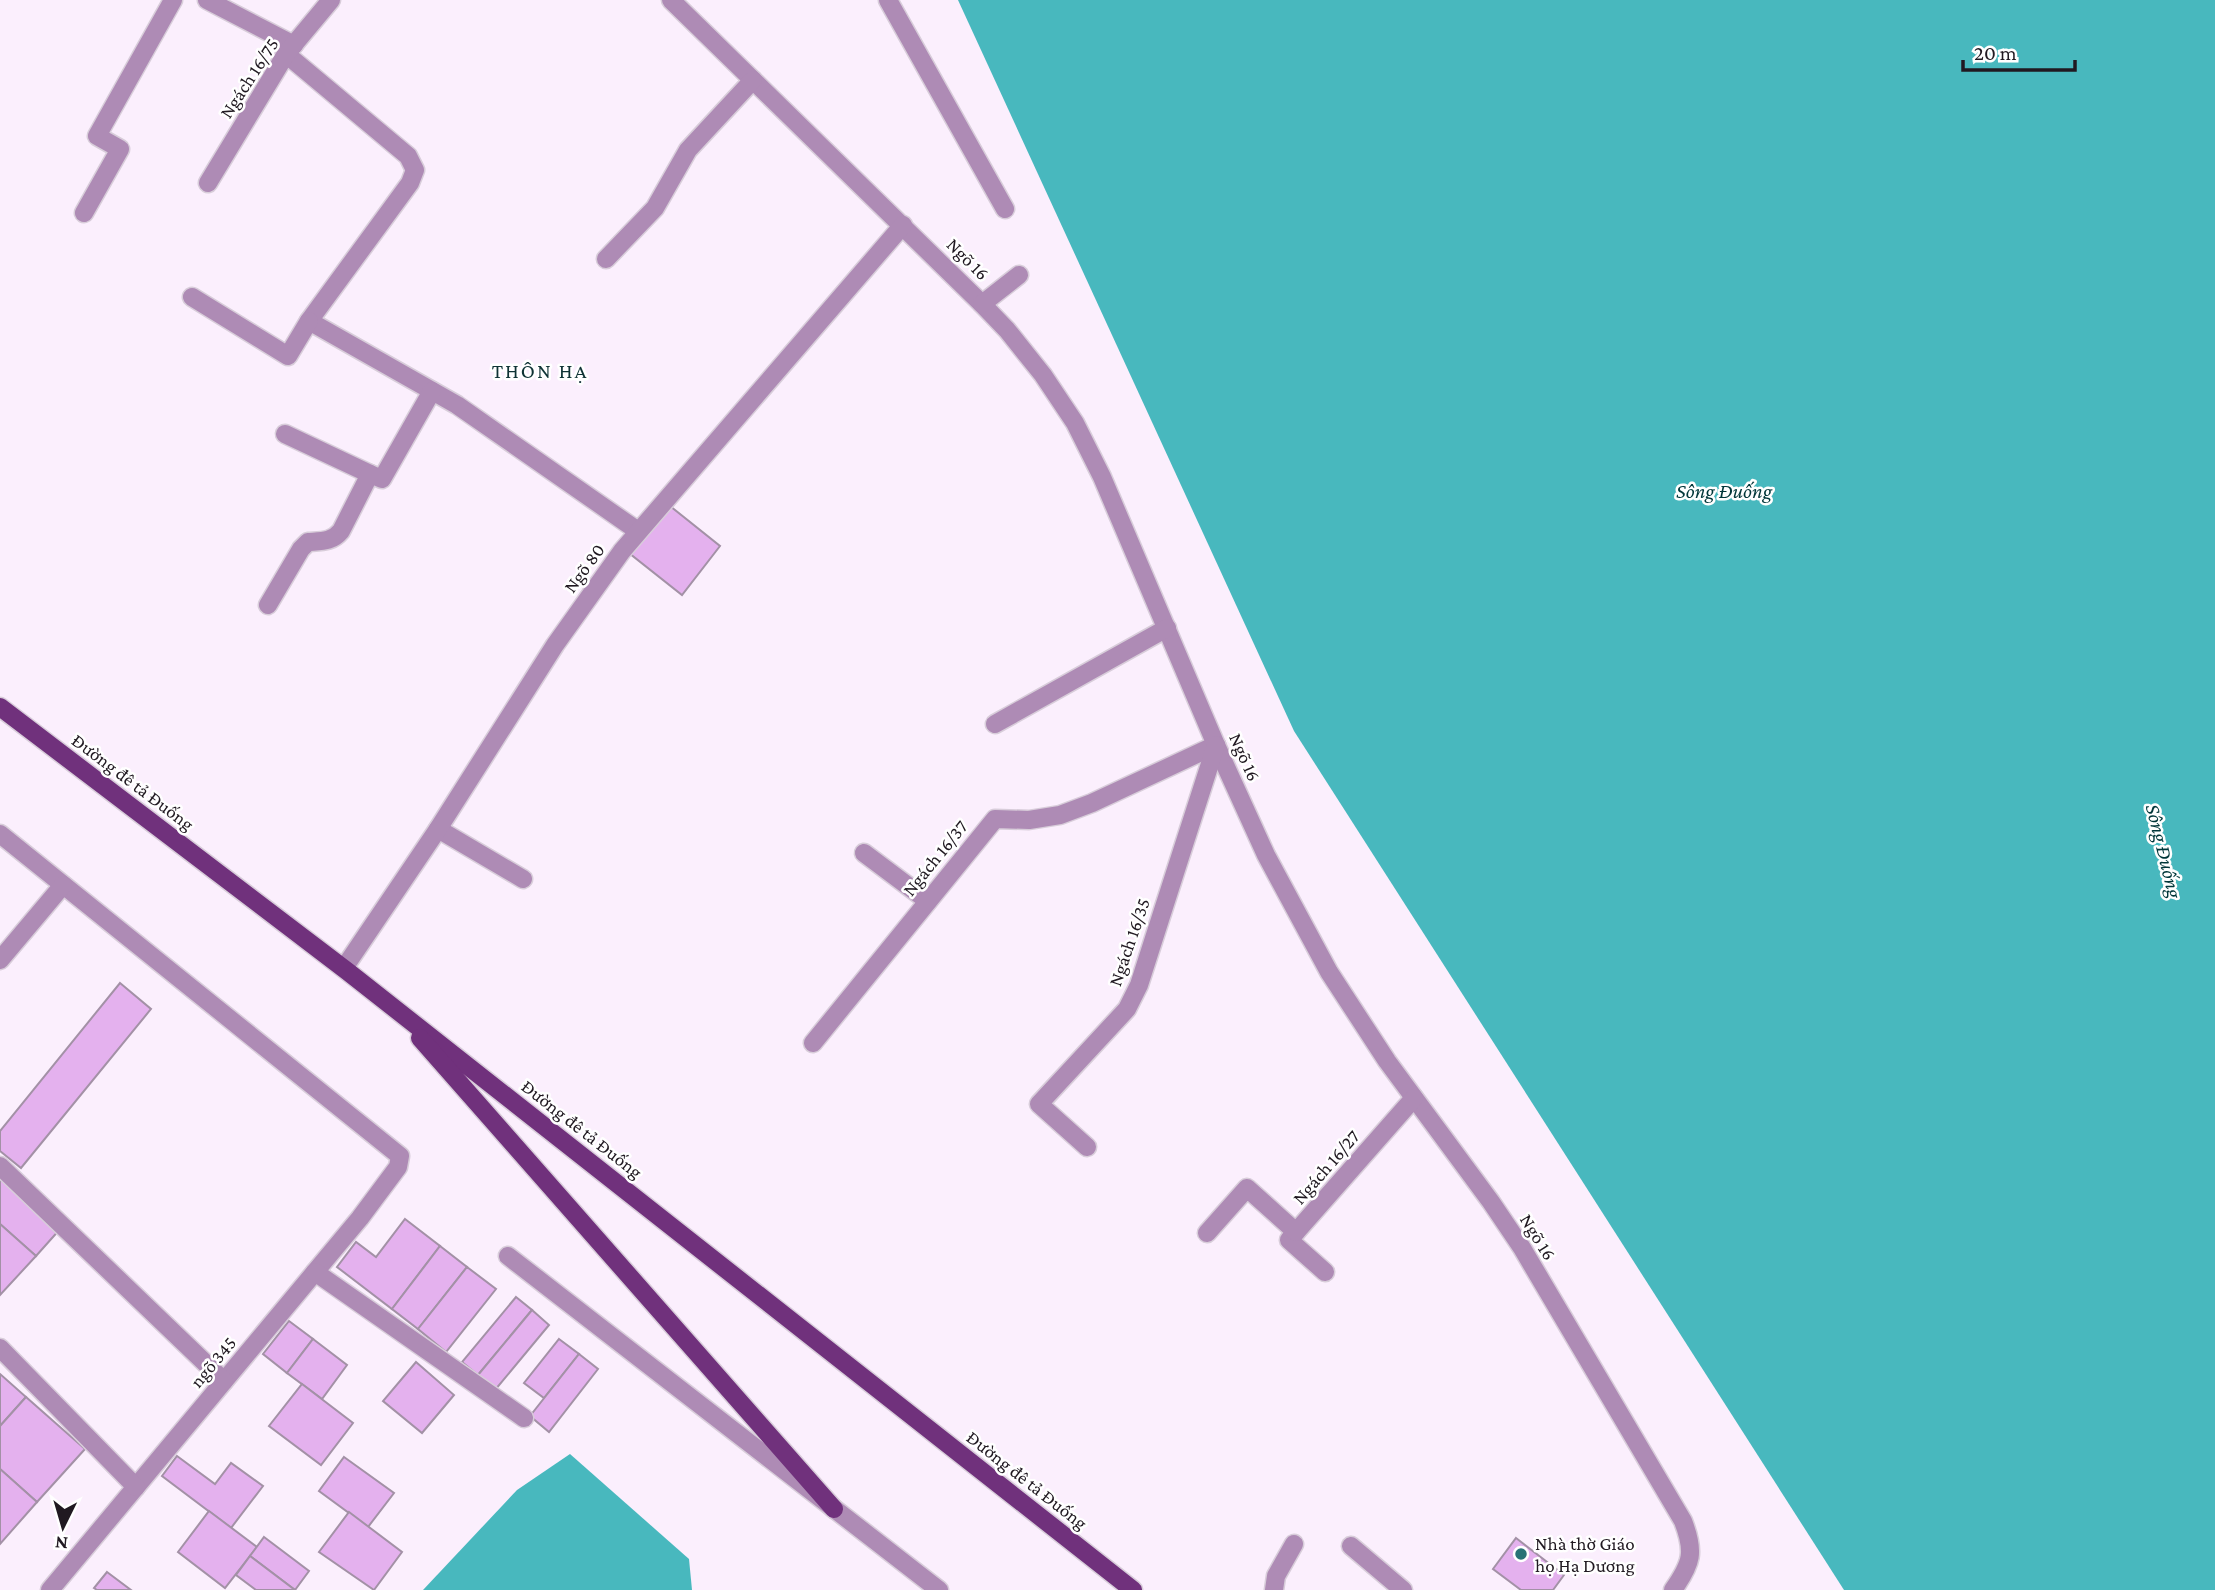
<svg xmlns="http://www.w3.org/2000/svg" width="2215" height="1590" font-family="'Crimson Pro',serif">
  <style>
    .water { fill: #48b8be }
    .building { fill: #e4b1ee; stroke: #a391a6; stroke-width: 2 }
    .lines { fill: none; stroke-linecap: round; stroke-linejoin: round }
    .minor-casing { stroke: #d8cdda; stroke-width: 21 }
    .major-casing { stroke: #d8cdda; stroke-width: 21 }
    .minor { stroke: #ae8bb5; stroke-width: 18 }
    .major { stroke: #70317c; stroke-width: 18 }
    .poi-dot { fill: #287276; stroke: #fff; stroke-width: 2.5 }
    .labels { text-anchor: middle; dominant-baseline: central; stroke-width: 5; stroke-linejoin: round; paint-order: stroke }
    .street-label { font-size: 19px; fill: #201921; stroke: #fff }
    .poi-label { font-size: 19px; fill: #201921; stroke: #fff; text-anchor: start }
    .neighbourhood-label { font-size: 21px; letter-spacing: 2px; fill: #0f3335; stroke: #fff }
    .water-label { font-size: 21px; font-style: italic; fill: #003639; stroke: #fff }
  </style>
  <rect width="100%" height="100%" fill="#fbeffd"/>
  <g class="water">
    <path d="M 958,0 L 2215,0 L 2215,1590 L 1844,1590 L 1294,731 Z"/>
    <path d="M 570,1454 L 689,1559 L 692,1590 L 423,1590 L 517,1490 Z"/>
  </g>
  <g class="building">
    <path d="M 670,506 L 720,546 L 682,595 L 629,553 Z"/>
    <path d="M 120,983 L 151,1009 L 21,1168 L 0,1151 L 0,1131 Z"/>
    <path d="M 3,1175 L 61,1228 L 36,1256 L 0,1224 L 0,1179 Z"/>
    <path d="M 405,1219 L 440,1246 L 392,1309 L 337,1267 L 356,1242 L 376,1257 Z"/>
    <path d="M 0,1224 L 36,1256 L 0,1295 Z"/>
    <path d="M 440,1246 L 467,1267 L 418,1329 L 392,1309 Z"/>
    <path d="M 467,1267 L 496,1289 L 446,1352 L 418,1329 Z"/>
    <path d="M 516,1297 L 532,1310 L 478,1375 L 462,1362 Z"/>
    <path d="M 532,1310 L 549,1325 L 495,1390 L 478,1375 Z"/>
    <path d="M 289,1321 L 313,1339 L 287,1373 L 263,1354 Z"/>
    <path d="M 313,1339 L 347,1365 L 322,1399 L 287,1373 Z"/>
    <path d="M 559,1339 L 579,1354 L 544,1398 L 524,1383 Z"/>
    <path d="M 579,1354 L 598,1369 L 549,1432 L 530,1416 Z"/>
    <path d="M 416,1362 L 454,1395 L 422,1433 L 383,1401 Z"/>
    <path d="M 0,1374 L 26,1397 L 0,1426 Z"/>
    <path d="M 302,1384 L 353,1423 L 321,1465 L 269,1426 Z"/>
    <path d="M 26,1397 L 85,1449 L 37,1502 L 0,1469 L 0,1426 Z"/>
    <path d="M 177,1456 L 215,1484 L 231,1463 L 263,1486 L 231,1528 L 162,1476 Z"/>
    <path d="M 344,1457 L 394,1493 L 368,1527 L 319,1491 Z"/>
    <path d="M 0,1469 L 37,1502 L 0,1544 Z"/>
    <path d="M 209,1511 L 257,1547 L 225,1588 L 178,1552 Z"/>
    <path d="M 349,1512 L 402,1552 L 374,1590 L 319,1552 Z"/>
    <path d="M 264,1537 L 309,1571 L 295,1590 L 250,1556 Z"/>
    <path d="M 1516,1538 L 1564,1575 L 1553,1590 L 1521,1590 L 1493,1569 Z"/>
    <path d="M 250,1556 L 295,1590 L 256,1590 L 236,1575 Z"/>
    <path d="M 107,1572 L 131,1590 L 97,1590 L 94,1588 Z"/>
  </g>
  <g class="lines">
    <g class="minor-casing">
      <g id="minor">
        <path d="M 207,0 L 294,45"/>
        <path d="M 671,0 L 982,304 L 1007,330 L 1043,375 L 1075,423 L 1102,477 L 1216,745 L 1266,855 L 1329,972 L 1387,1061 L 1491,1202 L 1522,1248 L 1683,1521 C 1695,1552 1692,1563 1673,1590"/>
        <path d="M 888,0 L 1005,209"/>
        <path d="M 286,54 L 408,156 L 415,170 L 410,183 L 309,321 L 457,405 L 638,531"/>
        <path d="M 208,183 L 286,54 L 331,0"/>
        <path d="M 84,213 L 120,149 L 97,136 L 173,0"/>
        <path d="M 606,259 L 655,208 L 688,150 L 753,80"/>
        <path d="M 192,297 L 288,356 L 309,321"/>
        <path d="M 982,304 L 1019,275"/>
        <path d="M 285,434 L 370,474"/>
        <path d="M 268,605 L 301,549 L 308,542 C 322,541 332,542 341,531 L 370,474 L 382,479 L 432,391"/>
        <path d="M 995,724 L 1167,628"/>
        <path d="M 438,829 L 523,879"/>
        <path d="M 0,834 L 400,1156 L 398,1167 L 360,1218 L 50,1590"/>
        <path d="M 864,853 L 928,901"/>
        <path d="M 0,960 L 63,885"/>
        <path d="M 344,968 L 438,829 L 555,645 L 622,551 L 903,225"/>
        <path d="M 813,1043 L 995,819 L 1029,820 L 1060,815 L 1092,803 L 1216,745"/>
        <path d="M 1087,1147 L 1039,1104 L 1127,1009 L 1139,985 L 1216,745"/>
        <path d="M 0,1166 L 224,1381"/>
        <path d="M 1296,1232 L 1289,1240 L 1325,1272"/>
        <path d="M 1207,1233 L 1247,1188 L 1296,1232 L 1414,1098"/>
        <path d="M 508,1256 L 939,1590"/>
        <path d="M 315,1272 L 524,1418"/>
        <path d="M 0,1348 L 136,1487"/>
        <path d="M 1351,1546 L 1403,1590"/>
        <path d="M 1274,1590 L 1276,1576 L 1294,1544"/>
      </g>
    </g>
    <g class="major-casing">
      <g id="major">
        <path d="M 0,707 L 347,971 L 1133,1590"/>
        <path d="M 420,1038 L 834,1509"/>
      </g>
    </g>
    <use href="#minor" class="minor"/>
    <use href="#major" class="major"/>
  </g>
  <circle class="poi-dot" cx="1521" cy="1554" r="7"/>
  <g class="labels">
    <g class="street-label">
      <text transform="translate(249 78) rotate(-57)">Ngách 16/75</text>
      <text transform="translate(968 259) rotate(45)">Ngõ 16</text>
      <text transform="translate(584 568) rotate(-54)">Ngõ 80</text>
      <text transform="translate(1245 757) rotate(66)">Ngõ 16</text>
      <text transform="translate(133 782) rotate(37)">Đường đê tả Đuống</text>
      <text transform="translate(935 858) rotate(-51)">Ngách 16/37</text>
      <text transform="translate(1129 942) rotate(-71)">Ngách 16/35</text>
      <text transform="translate(582 1129) rotate(38)">Đường đê tả Đuống</text>
      <text transform="translate(1326 1167) rotate(-49)">Ngách 16/27</text>
      <text transform="translate(1538 1237) rotate(58)">Ngõ 16</text>
      <text transform="translate(213 1362) rotate(-50)">ngõ 345</text>
      <text transform="translate(1027 1480) rotate(38)">Đường đê tả Đuống</text>
    </g>
    <g class="poi-label">
      <text x="1535" y="1543">Nhà thờ Giáo<tspan x="1535" dy="22">họ Hạ Dương</tspan></text>
    </g>
    <g class="neighbourhood-label">
      <text x="540" y="371">THÔN HẠ</text>
    </g>
    <g class="water-label">
      <text x="1724" y="491">Sông Đuống</text>
      <text transform="translate(2164 851) rotate(76)">Sông Đuống</text>
    </g>
  </g>
  <g transform="translate(63 1527) rotate(185)" stroke="#ffffff" stroke-width="5" paint-order="stroke">
  <path d="M0-5L12 26L0 18L-12 26Z" fill="#201921"/>
  <text y="-10" font-size="19" font-weight="bold" text-anchor="middle" fill="#201921">N</text>
  </g>
  <path d="M1963 60v10h112v-10" fill="none" stroke="#201921" stroke-width="3.5"/>
  <text x="1974" y="60" font-size="21" fill="#201921" stroke="#ffffff" stroke-width="5" paint-order="stroke">20 m</text>
</svg>
